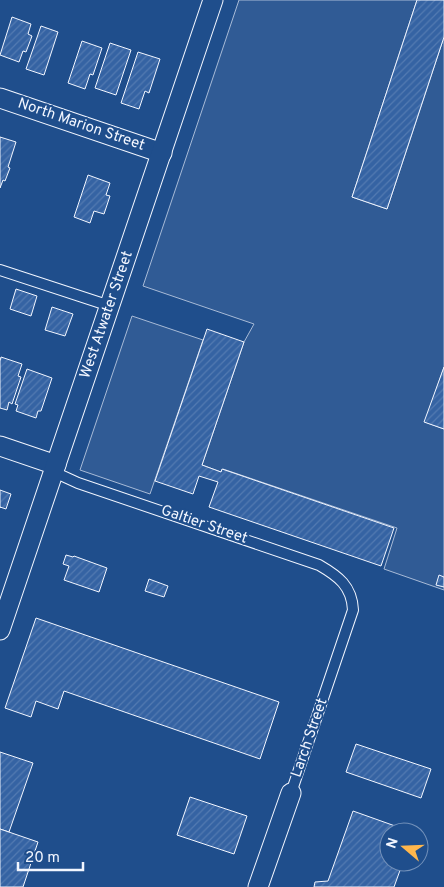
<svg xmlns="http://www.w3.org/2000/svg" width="444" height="887" font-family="Overpass,sans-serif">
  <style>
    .built { fill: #305b95; stroke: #a8bbd7 }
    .building { fill: url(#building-hatch); stroke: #f2f6ff }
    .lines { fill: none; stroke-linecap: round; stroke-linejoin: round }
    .lane-casing { stroke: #f2f6ff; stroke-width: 12 }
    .street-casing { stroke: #f2f6ff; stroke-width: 21 }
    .lane { stroke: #1f4e8c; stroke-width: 10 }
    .street { stroke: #1f4e8c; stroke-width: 19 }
    .labels { text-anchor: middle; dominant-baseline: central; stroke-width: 4; stroke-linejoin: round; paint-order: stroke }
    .street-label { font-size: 15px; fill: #f2f6ff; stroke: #1f4e8c }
  </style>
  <defs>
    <pattern id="building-hatch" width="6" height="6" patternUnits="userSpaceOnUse" patternTransform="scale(1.25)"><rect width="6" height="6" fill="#3563a3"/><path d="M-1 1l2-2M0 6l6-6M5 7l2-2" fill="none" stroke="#537ab1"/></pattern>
  </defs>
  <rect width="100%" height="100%" fill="#1f4e8c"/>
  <g class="built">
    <path d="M 239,0 L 417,0 L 352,197 L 387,209 L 444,37 L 444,367 L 425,422 L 444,429 L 444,590 L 384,569 L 397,528 L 223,469 L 221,472 L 202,465 L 244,342 L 254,324 L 143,286 Z"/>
    <path d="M 132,316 L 203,340 L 150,494 L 80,470 Z"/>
  </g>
  <g class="building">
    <path d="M 417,0 L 444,0 L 444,37 L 387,209 L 352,197 Z"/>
    <path d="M 12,17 L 31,24 L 28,34 L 32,36 L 26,52 L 23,51 L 19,62 L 0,55 Z"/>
    <path d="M 41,26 L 58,32 L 44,75 L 26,69 Z"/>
    <path d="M 82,41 L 102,48 L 93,75 L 90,74 L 85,89 L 68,83 Z"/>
    <path d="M 110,43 L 131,50 L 116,95 L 95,88 Z"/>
    <path d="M 138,52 L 160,59 L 149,93 L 145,91 L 139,109 L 121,103 Z"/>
    <path d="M 0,137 L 16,142 L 8,167 L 10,168 L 5,181 L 3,180 L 0,188 Z"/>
    <path d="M 88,175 L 110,183 L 106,195 L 110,196 L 104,214 L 94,211 L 90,223 L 74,217 Z"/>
    <path d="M 16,289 L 37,296 L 31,316 L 10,309 Z"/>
    <path d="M 52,307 L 73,314 L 65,336 L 45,330 Z"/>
    <path d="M 207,329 L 244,342 L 202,465 L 221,472 L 222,469 L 394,528 L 381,566 L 209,507 L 218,482 L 199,476 L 193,494 L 155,481 Z"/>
    <path d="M 1,357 L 22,364 L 18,376 L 21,377 L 12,404 L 9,402 L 7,410 L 0,408 L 0,361 Z"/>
    <path d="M 444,367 L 444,429 L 424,422 Z"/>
    <path d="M 27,369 L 52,378 L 41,411 L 38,411 L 36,418 L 16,411 L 18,405 L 15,404 Z"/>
    <path d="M 0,490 L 11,494 L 6,509 L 0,507 L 0,508 Z"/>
    <path d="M 66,555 L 73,557 L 74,556 L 107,568 L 99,592 L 64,580 L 69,566 L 63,564 Z"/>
    <path d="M 439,575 L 444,577 L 444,587 L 436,585 Z"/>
    <path d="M 149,579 L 168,586 L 164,597 L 145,591 Z"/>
    <path d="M 36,618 L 279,702 L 260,759 L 64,691 L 58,709 L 36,701 L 31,717 L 5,708 Z"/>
    <path d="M 356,744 L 431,769 L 421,798 L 346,772 Z"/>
    <path d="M 0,752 L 33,763 L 9,832 L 0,829 Z"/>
    <path d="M 190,797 L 247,816 L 234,854 L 177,835 Z"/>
    <path d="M 353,811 L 412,832 L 389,832 L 389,862 L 403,862 L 394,887 L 314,887 L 315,882 L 328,881 Z"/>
    <path d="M 0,829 L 38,842 L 23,887 L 0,887 Z"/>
  </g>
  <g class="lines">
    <g class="lane-casing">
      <g id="lane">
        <path d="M 0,270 L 110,306"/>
        <path d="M 54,472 L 78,483 L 319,565 C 338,576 352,586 353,610 L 291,793"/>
      </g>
    </g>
    <g class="street-casing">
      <g id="street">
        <path d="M 0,98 L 162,153"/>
        <path d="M 0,446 L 56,465"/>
        <path d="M 0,630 L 213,0"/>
        <path d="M 258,887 L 291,793"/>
      </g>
    </g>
    <use href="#lane" class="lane"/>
    <use href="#street" class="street"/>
  </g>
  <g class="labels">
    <g class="street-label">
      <text transform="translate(81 125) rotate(19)">North Marion Street</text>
      <text transform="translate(107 315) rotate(-71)">West Atwater Street</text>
      <text transform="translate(204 525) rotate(19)">Galtier Street</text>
      <text transform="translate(310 738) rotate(-71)">Larch Street</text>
    </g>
  </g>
  <g transform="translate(404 847) rotate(289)"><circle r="24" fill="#1f4e8c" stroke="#7391ba"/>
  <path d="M0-4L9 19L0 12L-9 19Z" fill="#ffb74d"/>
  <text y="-8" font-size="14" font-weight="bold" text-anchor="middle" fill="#f2f6ff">N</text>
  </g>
  <path d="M18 862v8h65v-8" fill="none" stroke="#f2f6ff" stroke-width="2.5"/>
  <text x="25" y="862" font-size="15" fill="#f2f6ff" stroke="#1f4e8c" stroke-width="4" paint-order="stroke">20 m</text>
</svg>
